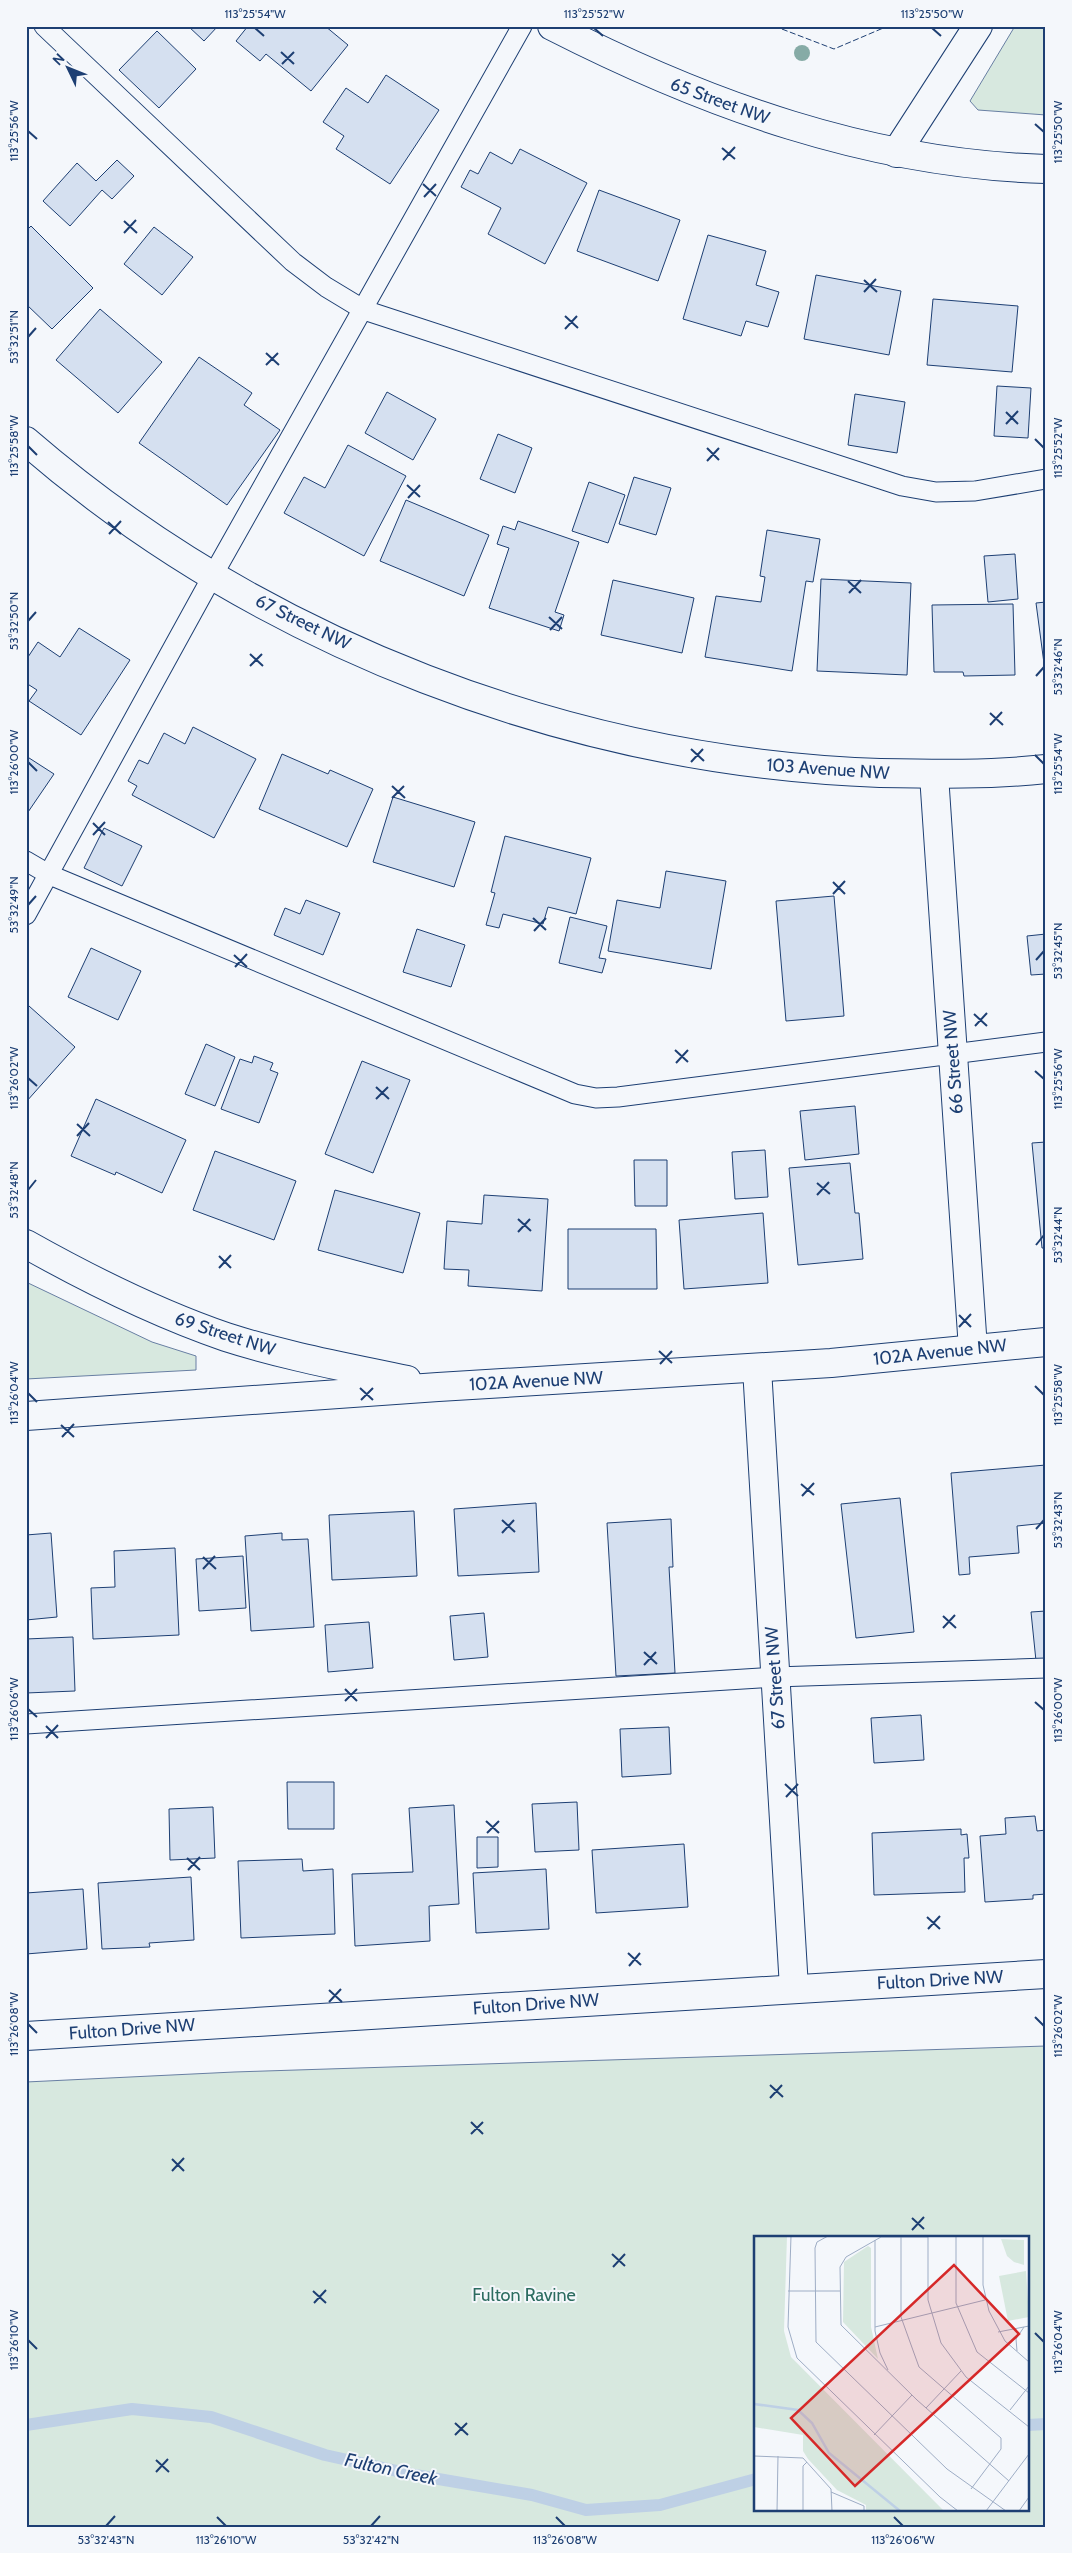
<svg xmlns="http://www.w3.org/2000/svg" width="1072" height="2553" font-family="Cabin,sans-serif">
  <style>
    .green { fill: #d7e8df; stroke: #687fa3; fill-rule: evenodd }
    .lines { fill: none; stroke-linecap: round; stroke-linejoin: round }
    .stream { stroke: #bed0e5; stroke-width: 12 }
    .building { fill: #d5e0f0; stroke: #1d3f73 }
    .service-casing { stroke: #1d3f73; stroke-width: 21 }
    .minor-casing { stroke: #1d3f73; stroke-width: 30 }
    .tertiary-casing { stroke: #1d3f73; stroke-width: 30 }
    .service { stroke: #f4f7fb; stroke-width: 19 }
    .minor { stroke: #f4f7fb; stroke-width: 28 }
    .tertiary { stroke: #f4f7fb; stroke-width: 28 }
    .fence { stroke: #1d3f73; stroke-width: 1; stroke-dasharray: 6 2.5; stroke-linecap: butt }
    .tree { fill: #86aba6 }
    .ticks { fill: none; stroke: #1d3f73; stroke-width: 2 }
    .labels { text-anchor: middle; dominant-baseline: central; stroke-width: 4; stroke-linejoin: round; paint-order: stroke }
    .street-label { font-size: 18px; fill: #1d3f73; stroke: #f4f7fb }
    .park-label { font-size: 18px; fill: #2c6c60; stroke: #f4f7fb }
    .water-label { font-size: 19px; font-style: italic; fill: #1d3f73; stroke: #f4f7fb }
    .inset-river { fill: none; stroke: #bed0e5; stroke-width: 2.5 }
    .inset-road { fill: none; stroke: #9eadc5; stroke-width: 1 }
    .view { fill: #d62828; fill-opacity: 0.15; stroke: #d62828; stroke-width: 2.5 }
    .inset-edge { fill: none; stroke: #1d3f73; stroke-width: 2.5 }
    .neatline { fill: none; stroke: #1d3f73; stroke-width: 2 }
    .ticks-label { font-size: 12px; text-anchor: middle; fill: #1d3f73 }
  </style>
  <rect width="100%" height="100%" fill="#f4f7fb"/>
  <g class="green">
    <path d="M 1015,26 L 1043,26 L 1046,33 L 1046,115 L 978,110 L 970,101 Z"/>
    <path d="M 26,1282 L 152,1342 L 196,1356 L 196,1370 L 26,1379 Z"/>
    <path d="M 1046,2046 L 1046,2527 L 26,2527 L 26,2082 L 234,2072 ZM 756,2237 L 1028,2237 L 1028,2509 L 756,2509 Z"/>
  </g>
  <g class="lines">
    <g class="stream">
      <path d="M 26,2425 L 132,2409 L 211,2417 L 325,2455 L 415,2475 L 532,2495 L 586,2510 L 660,2505 L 756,2479"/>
      <path d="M 1028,2425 L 1046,2424"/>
    </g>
  </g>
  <g class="building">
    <path d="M 188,26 L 218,26 L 204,41 Z"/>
    <path d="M 248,26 L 325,26 L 348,45 L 311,91 L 266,54 L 260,61 L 236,41 Z"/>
    <path d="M 157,31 L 196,69 L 159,108 L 119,70 Z"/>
    <path d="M 386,75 L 439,110 L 390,184 L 336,149 L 344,136 L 323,122 L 346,88 L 368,103 Z"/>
    <path d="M 520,149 L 587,183 L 545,264 L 488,234 L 501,208 L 461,187 L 470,170 L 478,174 L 490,152 L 512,164 Z"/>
    <path d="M 117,160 L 134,176 L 112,199 L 102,190 L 70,226 L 43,201 L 77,163 L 96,181 Z"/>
    <path d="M 599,190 L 680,220 L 658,281 L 577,251 Z"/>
    <path d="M 31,226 L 93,288 L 52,329 L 26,304 L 26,231 Z"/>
    <path d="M 154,227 L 193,257 L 162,295 L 124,264 Z"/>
    <path d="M 708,235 L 766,251 L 756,285 L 779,292 L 768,327 L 746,321 L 741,336 L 683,319 Z"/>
    <path d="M 816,275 L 901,291 L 889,355 L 804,339 Z"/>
    <path d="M 933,299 L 1018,306 L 1012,372 L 927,365 Z"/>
    <path d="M 100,309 L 162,362 L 118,413 L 56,360 Z"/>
    <path d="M 199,357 L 252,393 L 244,405 L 280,430 L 227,505 L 139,443 Z"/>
    <path d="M 997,386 L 1031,388 L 1028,438 L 994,436 Z"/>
    <path d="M 387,392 L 436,419 L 413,460 L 365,433 Z"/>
    <path d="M 855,394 L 905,402 L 897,453 L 848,445 Z"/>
    <path d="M 498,434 L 532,448 L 515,493 L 480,479 Z"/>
    <path d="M 348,445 L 406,476 L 364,556 L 284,513 L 304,477 L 325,488 Z"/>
    <path d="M 634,477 L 671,488 L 656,535 L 619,524 Z"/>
    <path d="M 589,482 L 625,495 L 608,543 L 572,531 Z"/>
    <path d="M 406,500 L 489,535 L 464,596 L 380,561 Z"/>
    <path d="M 518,521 L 579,542 L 555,612 L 564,615 L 559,631 L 489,608 L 509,548 L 497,544 L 503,526 L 515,530 Z"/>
    <path d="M 767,530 L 820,539 L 813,582 L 806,581 L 792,671 L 705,657 L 716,596 L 761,602 L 765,577 L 760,576 Z"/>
    <path d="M 1015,554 L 1018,599 L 988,602 L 984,556 Z"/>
    <path d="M 821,579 L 911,583 L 907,675 L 817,671 Z"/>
    <path d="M 613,580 L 694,598 L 682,653 L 601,635 Z"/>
    <path d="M 1046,602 L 1046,671 L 1045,671 L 1036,603 Z"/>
    <path d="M 1013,604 L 1015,675 L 964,676 L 963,672 L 934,672 L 932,605 Z"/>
    <path d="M 79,628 L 130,660 L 81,735 L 29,701 L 37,690 L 26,683 L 26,660 L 38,642 L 60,657 Z"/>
    <path d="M 193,727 L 256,759 L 214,838 L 132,795 L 137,786 L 128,781 L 139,760 L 148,764 L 164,733 L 185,744 Z"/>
    <path d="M 282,754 L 328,774 L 330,770 L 373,789 L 347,847 L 259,809 Z"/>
    <path d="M 26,756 L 54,774 L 26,815 Z"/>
    <path d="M 393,797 L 475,822 L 454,887 L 373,862 Z"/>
    <path d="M 104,828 L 142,846 L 122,886 L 84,868 Z"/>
    <path d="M 505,836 L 591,858 L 576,914 L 548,907 L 543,924 L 503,914 L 499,928 L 486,925 L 495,893 L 491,892 Z"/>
    <path d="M 666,871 L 726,881 L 711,969 L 608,951 L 617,900 L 660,908 Z"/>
    <path d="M 834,896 L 844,1016 L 786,1021 L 776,901 Z"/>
    <path d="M 306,900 L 340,913 L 323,955 L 274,935 L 285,908 L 300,914 Z"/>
    <path d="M 570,917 L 607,926 L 599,958 L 606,959 L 602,973 L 559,963 Z"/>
    <path d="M 417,929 L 465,945 L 451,987 L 403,972 Z"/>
    <path d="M 1046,934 L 1046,974 L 1031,975 L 1027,936 Z"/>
    <path d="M 91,948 L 141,971 L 118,1020 L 68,997 Z"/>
    <path d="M 29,1006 L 75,1047 L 26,1102 L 26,1010 Z"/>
    <path d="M 206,1044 L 235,1057 L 215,1106 L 185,1094 Z"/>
    <path d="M 254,1056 L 273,1063 L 270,1070 L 278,1073 L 259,1123 L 221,1109 L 240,1059 L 252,1063 Z"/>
    <path d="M 362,1061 L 410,1080 L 373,1173 L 325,1154 Z"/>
    <path d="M 96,1099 L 186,1140 L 162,1193 L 116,1172 L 115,1175 L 71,1156 Z"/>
    <path d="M 855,1106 L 859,1154 L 805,1160 L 800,1111 Z"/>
    <path d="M 1046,1142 L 1046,1248 L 1042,1248 L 1032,1143 Z"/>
    <path d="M 765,1150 L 768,1197 L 735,1199 L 732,1152 Z"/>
    <path d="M 215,1151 L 296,1181 L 274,1240 L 193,1210 Z"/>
    <path d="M 634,1160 L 667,1160 L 667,1206 L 635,1206 Z"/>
    <path d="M 850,1163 L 855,1213 L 859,1213 L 863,1259 L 798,1265 L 789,1168 Z"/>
    <path d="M 335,1190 L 420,1213 L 403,1273 L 318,1250 Z"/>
    <path d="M 484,1195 L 548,1199 L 542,1291 L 468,1286 L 469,1270 L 444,1269 L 447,1221 L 482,1224 Z"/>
    <path d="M 763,1213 L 768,1283 L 684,1289 L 679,1220 Z"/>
    <path d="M 568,1229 L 656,1229 L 657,1289 L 568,1289 Z"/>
    <path d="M 1046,1465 L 1046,1523 L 1017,1526 L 1019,1553 L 969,1557 L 970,1574 L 959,1575 L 951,1473 Z"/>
    <path d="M 900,1498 L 914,1632 L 856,1638 L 841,1504 Z"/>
    <path d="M 536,1503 L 539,1572 L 458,1576 L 454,1509 Z"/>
    <path d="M 414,1511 L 417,1576 L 332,1580 L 329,1515 Z"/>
    <path d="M 671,1519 L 673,1567 L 669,1567 L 675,1673 L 616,1676 L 607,1523 Z"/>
    <path d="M 51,1533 L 57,1617 L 26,1620 L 26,1535 Z"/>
    <path d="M 282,1533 L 282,1540 L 308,1539 L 314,1627 L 251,1631 L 245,1536 Z"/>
    <path d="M 175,1548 L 179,1635 L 93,1639 L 91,1588 L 115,1587 L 114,1551 Z"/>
    <path d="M 243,1556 L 246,1608 L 199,1611 L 196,1559 Z"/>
    <path d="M 1046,1611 L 1046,1660 L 1036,1661 L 1031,1612 Z"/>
    <path d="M 484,1613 L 488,1657 L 454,1660 L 450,1616 Z"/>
    <path d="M 369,1622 L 373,1668 L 328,1672 L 325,1625 Z"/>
    <path d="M 73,1637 L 75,1691 L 26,1693 L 26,1639 Z"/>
    <path d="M 921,1715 L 924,1760 L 874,1763 L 871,1718 Z"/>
    <path d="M 669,1727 L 671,1774 L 622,1777 L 620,1729 Z"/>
    <path d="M 287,1782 L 334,1782 L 334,1829 L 288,1829 Z"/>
    <path d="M 577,1802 L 579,1850 L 535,1852 L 532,1804 Z"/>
    <path d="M 454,1805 L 459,1904 L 429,1906 L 430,1941 L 355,1946 L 352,1874 L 413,1872 L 409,1808 Z"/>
    <path d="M 213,1807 L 215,1858 L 170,1860 L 169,1809 Z"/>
    <path d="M 1035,1816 L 1037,1831 L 1046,1830 L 1046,1894 L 1033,1895 L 1033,1899 L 985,1902 L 980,1836 L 1006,1834 L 1005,1818 Z"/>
    <path d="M 961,1829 L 961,1835 L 967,1834 L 969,1858 L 964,1858 L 965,1892 L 874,1895 L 872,1833 Z"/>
    <path d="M 477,1837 L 498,1837 L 498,1867 L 477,1868 Z"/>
    <path d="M 684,1844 L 688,1907 L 596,1913 L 592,1850 Z"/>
    <path d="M 302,1859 L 303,1871 L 333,1869 L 335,1934 L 241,1938 L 238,1861 Z"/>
    <path d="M 546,1869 L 549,1929 L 476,1933 L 473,1873 Z"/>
    <path d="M 191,1877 L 194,1940 L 149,1943 L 150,1947 L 102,1949 L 98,1883 Z"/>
    <path d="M 83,1889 L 87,1949 L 26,1954 L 26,1893 Z"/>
  </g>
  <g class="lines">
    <g class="service-casing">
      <g id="service">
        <path d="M 44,26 L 293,262 L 326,287 L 364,310 L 902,486 L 936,492 L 975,491 L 1046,479"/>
        <path d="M 26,861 L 50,875 L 575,1094 L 596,1098 L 618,1097 L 1046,1042"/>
        <path d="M 26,915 L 213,575 L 522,26"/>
        <path d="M 26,1724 L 775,1677 L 1046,1668"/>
      </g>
    </g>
    <g class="minor-casing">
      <g id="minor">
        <path d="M 896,153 L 978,26"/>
        <path d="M 26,441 C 261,644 571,762 880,773 C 935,774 991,775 1046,769"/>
        <path d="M 934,775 L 973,1349"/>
        <path d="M 26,1244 C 90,1280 156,1313 226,1337 C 285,1356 346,1367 407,1380"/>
        <path d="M 757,1368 L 794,1988"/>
        <path d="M 26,1416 L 438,1387 L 831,1363 L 1046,1342"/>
        <path d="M 26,2036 L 1046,1974"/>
      </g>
    </g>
    <g class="tertiary-casing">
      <path id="tertiary" d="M 552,26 C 707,105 870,164 1046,169"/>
    </g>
    <use href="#service" class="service"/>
    <use href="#minor" class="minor"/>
    <use href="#tertiary" class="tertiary"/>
    <path class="fence" d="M 774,26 L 834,49 L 888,26"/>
  </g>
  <circle class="tree" cx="802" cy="53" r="8"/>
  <path class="ticks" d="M 255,28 L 264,36M 594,28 L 603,36M 932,28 L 941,36M 281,52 L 294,64M 282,64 L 294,52M 1035,124 L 1044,132M 28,131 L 37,139M 722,148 L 735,159M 723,160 L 735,147M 423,184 L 436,196M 424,197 L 436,184M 124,221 L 137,233M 124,233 L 136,220M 864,280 L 877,292M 864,292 L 876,279M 565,316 L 578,328M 565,329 L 577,316M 28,337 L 36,328M 266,353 L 279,365M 266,365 L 278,353M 1006,412 L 1018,424M 1006,424 L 1018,411M 1035,439 L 1044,448M 28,446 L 37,455M 707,448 L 719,460M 707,461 L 719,448M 407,485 L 420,497M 408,498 L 420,485M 108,522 L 121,534M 109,534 L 121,521M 848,581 L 861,593M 849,593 L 861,580M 549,617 L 562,629M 28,621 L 36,612M 550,630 L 562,617M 250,654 L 263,666M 250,666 L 262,654M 1036,676 L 1044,667M 990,713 L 1003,725M 990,725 L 1002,712M 691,749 L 704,761M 1035,755 L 1044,764M 28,762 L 37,771M 691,762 L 703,749M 392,786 L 405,798M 392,798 L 404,786M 93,823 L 105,835M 93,835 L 105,822M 833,882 L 845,894M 833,894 L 845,881M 28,905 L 36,896M 533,918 L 546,930M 534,931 L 546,918M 234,955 L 247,967M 1036,960 L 1044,951M 235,967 L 247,954M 974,1014 L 987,1026M 975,1026 L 987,1013M 675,1050 L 688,1062M 676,1063 L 688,1050M 1035,1071 L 1044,1079M 28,1078 L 37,1086M 376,1087 L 389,1099M 376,1099 L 388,1087M 77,1124 L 90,1136M 77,1136 L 89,1123M 817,1183 L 830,1194M 28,1190 L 36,1180M 817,1195 L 829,1182M 518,1219 L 531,1231M 518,1232 L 530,1219M 1036,1245 L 1044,1235M 219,1256 L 231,1268M 219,1268 L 231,1255M 959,1315 L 971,1327M 959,1327 L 971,1314M 659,1351 L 672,1363M 660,1364 L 672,1351M 1035,1386 L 1044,1395M 360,1388 L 373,1400M 28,1393 L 37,1402M 361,1400 L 373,1388M 61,1425 L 74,1437M 62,1437 L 74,1424M 801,1484 L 814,1495M 802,1496 L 814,1483M 502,1520 L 515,1532M 1036,1529 L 1044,1520M 502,1533 L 514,1520M 203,1557 L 216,1569M 203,1569 L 215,1556M 943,1616 L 956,1628M 943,1628 L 955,1615M 644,1652 L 657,1664M 644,1665 L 656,1652M 345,1689 L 357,1701M 345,1701 L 357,1689M 1035,1702 L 1044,1710M 28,1709 L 37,1717M 46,1726 L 58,1738M 46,1738 L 58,1725M 785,1784 L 798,1796M 786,1797 L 798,1784M 486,1821 L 499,1833M 487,1833 L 499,1821M 187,1858 L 200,1870M 188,1870 L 200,1857M 927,1917 L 940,1929M 928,1929 L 940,1916M 628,1953 L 641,1965M 629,1966 L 640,1953M 329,1990 L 342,2002M 329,2002 L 341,1989M 1035,2017 L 1044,2026M 28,2024 L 37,2033M 770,2085 L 783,2097M 770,2098 L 782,2085M 471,2122 L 483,2134M 471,2134 L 483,2122M 172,2159 L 184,2171M 172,2171 L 184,2158M 912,2218 L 924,2229M 912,2230 L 924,2217M 612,2254 L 625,2266M 613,2267 L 625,2254M 313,2291 L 326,2303M 314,2303 L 326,2290M 1035,2333 L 1044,2342M 28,2340 L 37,2349M 455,2423 L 468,2435M 455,2435 L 467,2423M 156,2460 L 169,2472M 156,2472 L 168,2459M 217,2517 L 226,2526M 556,2517 L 565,2526M 894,2517 L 903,2526M 106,2526 L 115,2516M 371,2526 L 380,2516"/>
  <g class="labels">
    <g class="street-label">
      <text transform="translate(720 101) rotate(20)">65 Street NW</text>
      <text transform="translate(303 622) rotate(26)">67 Street NW</text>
      <text transform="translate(828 769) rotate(4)">103 Avenue NW</text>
      <text transform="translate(953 1062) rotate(-94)">66 Street NW</text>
      <text transform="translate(225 1334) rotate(18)">69 Street NW</text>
      <text transform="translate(940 1352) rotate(-6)">102A Avenue NW</text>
      <text transform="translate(536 1381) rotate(-3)">102A Avenue NW</text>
      <text transform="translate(775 1678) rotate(-94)">67 Street NW</text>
      <text transform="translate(940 1980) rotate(-3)">Fulton Drive NW</text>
      <text transform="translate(536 2004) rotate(-4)">Fulton Drive NW</text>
      <text transform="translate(132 2029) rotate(-4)">Fulton Drive NW</text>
    </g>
    <g class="park-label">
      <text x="524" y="2295">Fulton Ravine</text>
    </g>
    <g class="water-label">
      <text transform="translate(391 2469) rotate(12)">Fulton Creek</text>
    </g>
  </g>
  <g transform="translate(754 2236)">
    <rect width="275" height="275" fill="#f4f7fb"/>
    <path d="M 0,0 L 33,0 L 30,95 L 37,121 L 190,275 L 112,275 L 112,269 L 83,254 L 54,223 L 49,215 L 49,199 L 0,191 ZM 247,3 L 270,4 L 270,29 L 260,26 L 253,20 ZM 114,10 L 117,12 L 117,91 L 124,123 L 89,86 L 90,26 ZM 272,35 L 275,81 L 254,85 L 245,40 Z" fill="#d7e8df"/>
    <path class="inset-river" d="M 0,168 L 44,174 L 58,187 L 75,217 L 146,275"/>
    <path class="inset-road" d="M 37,0 L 34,91 L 43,122 L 186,261 L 204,275M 74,0 L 63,6 L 61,12 L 62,106 L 193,233 L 252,275M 147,0 L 147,81 L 165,131 L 247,202 L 247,213 L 217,253M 174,0 L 174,64 L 187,107 L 212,141 L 275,191M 202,0 L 202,67 L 223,116 L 275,157M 229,0 L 229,49 L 235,75 L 251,105 L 275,126M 174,1 L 127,1 L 92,21 L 86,31 L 87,89 L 163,164 L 255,245M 121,4 L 121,95 L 126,117 L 134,134M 34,55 L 86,55M 121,91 L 231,64M 244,96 L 275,90M 263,115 L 262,103 L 270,91M 172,172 L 207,135M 256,174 L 275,150M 120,199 L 158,159M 0,220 L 49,222 L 77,253 L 78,275M 77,256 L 110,270 L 110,275M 23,275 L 24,220M 49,275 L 49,230 L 53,226M 232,275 L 275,218M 265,275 L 275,261"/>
    <path class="view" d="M 200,29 L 265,98 L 101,250 L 37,182 Z"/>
    <rect width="275" height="275" class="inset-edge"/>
  </g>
  <rect width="1072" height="2553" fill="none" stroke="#f4f7fb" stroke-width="55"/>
  <g transform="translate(68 68) rotate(313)" stroke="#f4f7fb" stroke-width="4" paint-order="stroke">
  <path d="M0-4L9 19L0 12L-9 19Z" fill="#1d3f73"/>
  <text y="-8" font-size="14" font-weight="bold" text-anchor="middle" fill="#1d3f73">N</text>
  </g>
  <rect x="28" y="28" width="1016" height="2498" class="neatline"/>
  <g class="ticks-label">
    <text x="255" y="18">113°25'54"W</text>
    <text x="594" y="18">113°25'52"W</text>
    <text x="932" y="18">113°25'50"W</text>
    <text transform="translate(14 131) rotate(-90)" y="4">113°25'56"W</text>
    <text transform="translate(1058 132) rotate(-90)" y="4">113°25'50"W</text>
    <text transform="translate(14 337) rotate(-90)" y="4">53°32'51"N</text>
    <text transform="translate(14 446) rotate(-90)" y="4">113°25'58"W</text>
    <text transform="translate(1058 448) rotate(-90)" y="4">113°25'52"W</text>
    <text transform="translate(14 621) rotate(-90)" y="4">53°32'50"N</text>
    <text transform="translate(1058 667) rotate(-90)" y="4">53°32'46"N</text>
    <text transform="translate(14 762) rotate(-90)" y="4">113°26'00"W</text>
    <text transform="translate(1058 764) rotate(-90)" y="4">113°25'54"W</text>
    <text transform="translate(14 905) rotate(-90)" y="4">53°32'49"N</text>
    <text transform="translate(1058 951) rotate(-90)" y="4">53°32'45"N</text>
    <text transform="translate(14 1078) rotate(-90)" y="4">113°26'02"W</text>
    <text transform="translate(1058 1079) rotate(-90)" y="4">113°25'56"W</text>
    <text transform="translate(14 1190) rotate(-90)" y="4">53°32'48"N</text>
    <text transform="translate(1058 1235) rotate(-90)" y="4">53°32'44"N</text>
    <text transform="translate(14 1393) rotate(-90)" y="4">113°26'04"W</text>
    <text transform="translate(1058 1395) rotate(-90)" y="4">113°25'58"W</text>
    <text transform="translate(1058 1520) rotate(-90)" y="4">53°32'43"N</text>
    <text transform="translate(14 1709) rotate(-90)" y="4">113°26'06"W</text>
    <text transform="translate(1058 1710) rotate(-90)" y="4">113°26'00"W</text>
    <text transform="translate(14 2024) rotate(-90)" y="4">113°26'08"W</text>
    <text transform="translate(1058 2026) rotate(-90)" y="4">113°26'02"W</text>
    <text transform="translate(14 2340) rotate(-90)" y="4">113°26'10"W</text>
    <text transform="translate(1058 2342) rotate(-90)" y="4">113°26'04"W</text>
    <text x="106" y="2544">53°32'43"N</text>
    <text x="226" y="2544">113°26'10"W</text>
    <text x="371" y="2544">53°32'42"N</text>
    <text x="565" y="2544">113°26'08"W</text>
    <text x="903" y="2544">113°26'06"W</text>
  </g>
</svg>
